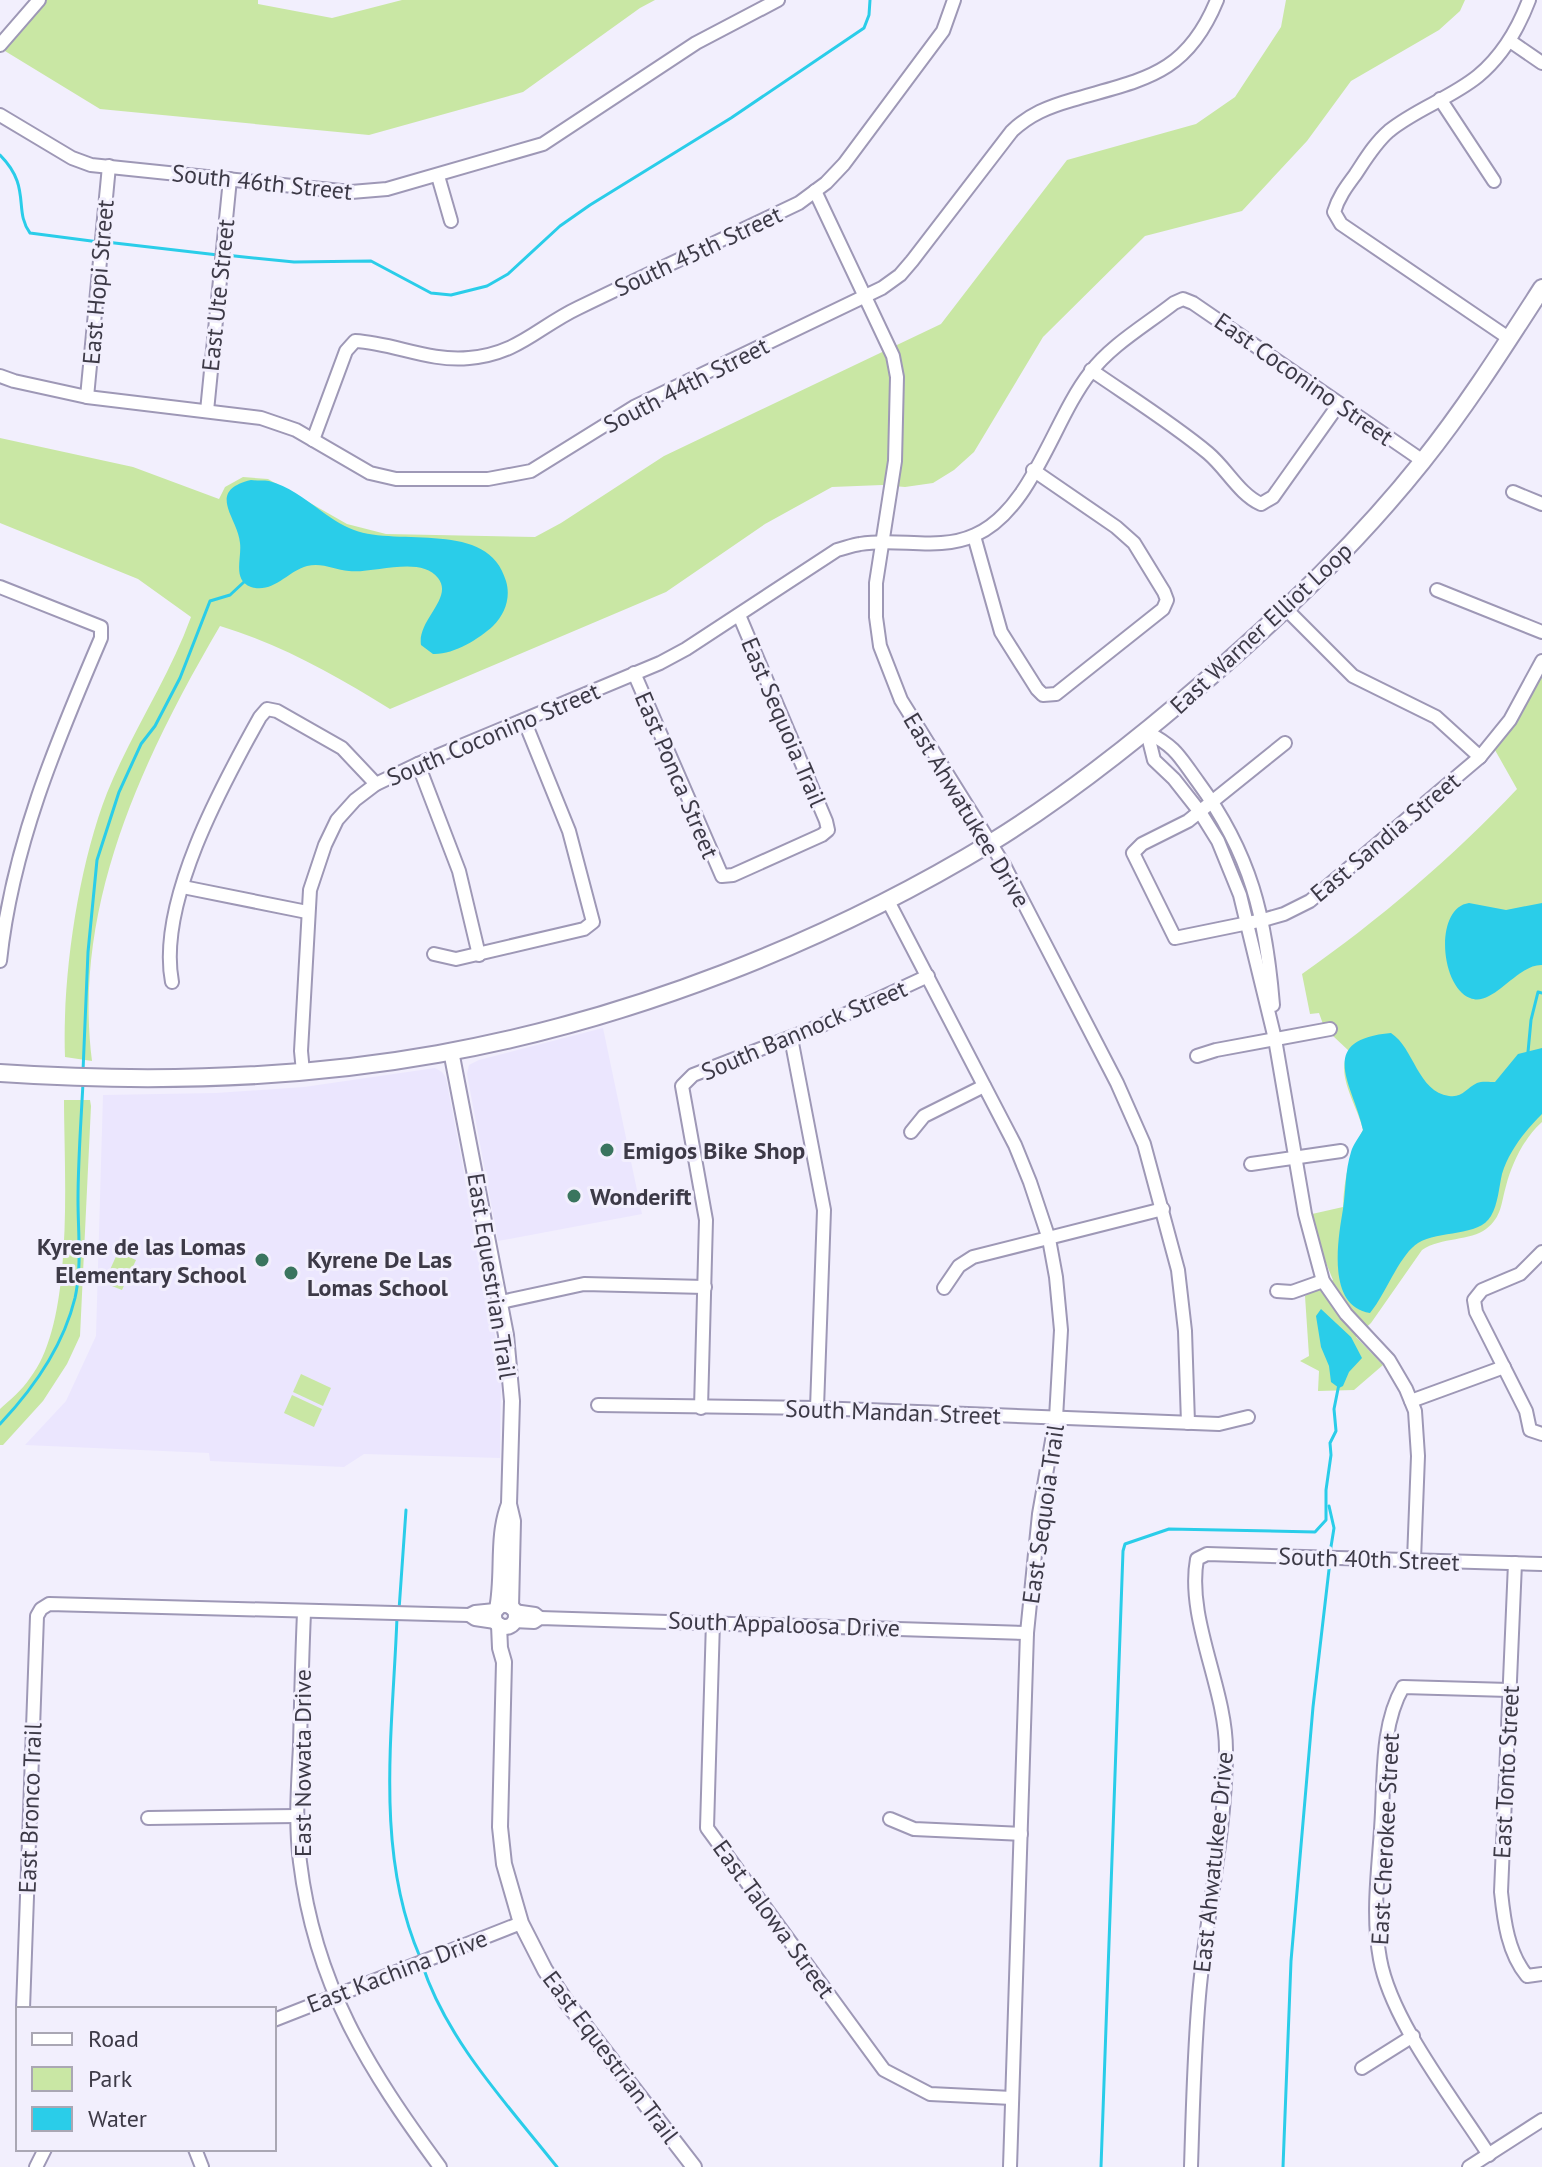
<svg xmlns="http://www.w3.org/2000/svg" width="1542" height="2167" font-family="'PT Sans',sans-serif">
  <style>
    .built { fill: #ebe6fe }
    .green { fill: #c9e7a4 }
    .water { fill: #2acde9 }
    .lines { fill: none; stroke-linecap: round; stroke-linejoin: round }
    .stream { stroke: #2acde9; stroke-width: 3 }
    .minor-casing { stroke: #9e98b6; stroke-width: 16 }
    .tertiary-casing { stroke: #9e98b6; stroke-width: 18 }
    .secondary-casing { stroke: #9e98b6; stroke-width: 20 }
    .minor { stroke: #fff; stroke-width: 12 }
    .tertiary { stroke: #fff; stroke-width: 14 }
    .secondary { stroke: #fff; stroke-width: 16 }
    .poi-dot { fill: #3a755e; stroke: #f2effd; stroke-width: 3 }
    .labels { text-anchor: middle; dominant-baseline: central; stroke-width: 6; stroke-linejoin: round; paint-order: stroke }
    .street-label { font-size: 24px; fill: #3d3a47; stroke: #f2effd }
    .poi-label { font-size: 24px; font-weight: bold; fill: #3d3a47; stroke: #f2effd; text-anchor: start }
  </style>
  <rect width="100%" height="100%" fill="#f2effd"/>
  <g class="built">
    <path d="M 603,1028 L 642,1214 L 498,1241 L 467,1074 L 469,1065 L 479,1060 Z"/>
    <path d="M 435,1068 L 442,1072 L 446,1078 L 498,1350 L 501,1380 L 500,1458 L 364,1454 L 344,1467 L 210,1461 L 209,1453 L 25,1445 L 66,1401 L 96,1336 L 103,1095 L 216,1093 L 304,1087 Z"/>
  </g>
  <g class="green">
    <path d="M 39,0 L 258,0 L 258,4 L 332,18 L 402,0 L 655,0 L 640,8 L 523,92 L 369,135 L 100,109 L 0,48 Z"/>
    <path d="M 1286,0 L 1465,0 L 1460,11 L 1439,30 L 1351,81 L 1307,141 L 1242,211 L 1145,236 L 1043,337 L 974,452 L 954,470 L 933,483 L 905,487 L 882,485 L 832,487 L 765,524 L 666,592 L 390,709 C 335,675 282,645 220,626 C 144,756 72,905 92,1061 L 65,1057 C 62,978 78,867 107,793 C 131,733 169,678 191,617 L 138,579 L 0,523 L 0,438 L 133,467 L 219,499 L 225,487 L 243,477 L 268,479 L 347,524 L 386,534 L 535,537 L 561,523 L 664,456 L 941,324 L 1067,160 L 1196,124 L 1235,97 L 1281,27 Z"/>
    <path d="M 1542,661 L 1542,1122 C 1524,1138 1512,1163 1506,1186 C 1501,1203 1502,1217 1486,1229 C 1471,1241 1441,1237 1422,1250 L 1371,1323 L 1356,1337 L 1383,1365 L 1354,1390 L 1318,1391 L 1319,1371 L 1300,1361 L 1309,1356 L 1305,1296 L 1333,1280 L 1317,1241 L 1312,1214 L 1343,1207 C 1344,1179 1349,1154 1363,1130 C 1358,1106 1334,1074 1349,1051 L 1333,1036 L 1330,1023 L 1323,1024 L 1319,1013 L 1310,1014 L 1302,974 C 1379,920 1453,857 1517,789 L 1491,743 Z"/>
    <path d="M 64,1100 L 90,1100 L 91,1106 L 80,1336 L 67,1364 L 43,1401 L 3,1445 L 0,1445 L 0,1409 C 10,1400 22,1390 30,1378 C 75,1321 64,1172 64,1100 Z"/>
    <path d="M 118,1252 L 136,1260 L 122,1290 L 104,1283 Z"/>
    <path d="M 301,1374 L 331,1388 L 323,1406 L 293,1392 Z"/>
    <path d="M 292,1395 L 322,1409 L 314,1427 L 284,1413 Z"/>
  </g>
  <g class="water">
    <path d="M 251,480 C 257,481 264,480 269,481 C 301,489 324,519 354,530 C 398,547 489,519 506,581 C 511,598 505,614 493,626 C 479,639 453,655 433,654 L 421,645 C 417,620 454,598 438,578 C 421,555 372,574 349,571 C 335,570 322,562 307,566 C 288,571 273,594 251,587 C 232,580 242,558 240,543 C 238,518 205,491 251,480 Z"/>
    <path d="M 1469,903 L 1506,910 L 1542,903 L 1542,965 C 1517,964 1493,1008 1470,998 C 1440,986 1434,908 1469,903 Z"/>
    <path d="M 1391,1033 C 1414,1048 1418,1092 1449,1096 C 1463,1098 1466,1088 1477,1083 C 1481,1081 1490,1082 1495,1082 L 1518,1054 L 1542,1048 L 1542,1114 C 1525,1131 1509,1151 1502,1174 C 1499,1187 1498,1204 1491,1216 C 1479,1237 1439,1230 1418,1243 C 1400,1254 1385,1295 1370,1313 C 1326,1306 1338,1239 1343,1209 C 1346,1190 1345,1171 1351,1152 C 1353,1145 1359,1137 1363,1130 C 1354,1086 1314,1040 1391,1033 Z"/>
    <path d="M 1321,1309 L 1351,1337 L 1362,1358 L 1349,1372 L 1343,1386 L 1339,1388 L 1331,1382 L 1329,1366 L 1321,1347 L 1316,1316 Z"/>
  </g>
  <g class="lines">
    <g class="stream">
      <path d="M 0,155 C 32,187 13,210 30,233 L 99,242"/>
      <path d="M 106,242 L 218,255"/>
      <path d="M 225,255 L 294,262 L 371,261 L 431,293 L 451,295 L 487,286 L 508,274 L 560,226 L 590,205 L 731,118 L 864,28 L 869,15 L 870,0"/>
      <path d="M 1528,1052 L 1531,1020 L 1538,992 L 1542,993"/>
      <path d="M 83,1071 L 88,952 L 97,860 L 119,792 L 141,744 L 155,726 L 180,678 L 210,601 L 230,595 L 244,582"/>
      <path d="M 0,1424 C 34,1388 63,1347 75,1298 C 82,1266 78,1232 78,1200 C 78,1161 81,1122 83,1083"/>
      <path d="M 1329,1506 L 1334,1528 L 1330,1553"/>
      <path d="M 399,1610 L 406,1510"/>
      <path d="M 397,1617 C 393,1729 374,1851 420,1957"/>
      <path d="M 422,1964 C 447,2041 508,2105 557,2167"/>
      <path d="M 1101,2167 L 1123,1551 L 1125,1544 L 1169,1529 L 1315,1532 L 1326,1520 L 1326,1490 L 1331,1455 L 1330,1443 L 1336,1431 L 1334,1409 L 1339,1384"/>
      <path d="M 1283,2167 L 1291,1961 L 1313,1707 L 1330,1561"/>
    </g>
    <g class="minor-casing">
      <g id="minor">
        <path d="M 1510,41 L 1542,63"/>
        <path d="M 0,45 L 39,0"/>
        <path d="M 1440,99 L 1494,181"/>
        <path d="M 0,115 L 72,158 L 91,165 L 351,192 L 387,189 L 543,144 L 696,43 L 778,0"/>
        <path d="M 438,176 L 451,221"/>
        <path d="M 815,191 L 893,356 L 897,377 L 895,461 L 876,583 L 876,617 L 880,646 L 901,700 L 1004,865 L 1117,1083 L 1144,1144 L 1178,1270 L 1185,1331 L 1188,1423"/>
        <path d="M 1510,339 L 1341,224 L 1334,212 C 1338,198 1346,187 1355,175 C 1365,160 1375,143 1389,131 C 1416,109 1451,98 1478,76 C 1502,56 1518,29 1529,0"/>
        <path d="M 1091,370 C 1130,397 1172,423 1208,453 C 1227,469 1239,494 1261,504 L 1273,497 L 1339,404"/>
        <path d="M 0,376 L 14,381 L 87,397 L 261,418 L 296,430 L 370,473 L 396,479 L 488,479 L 531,471 L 634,407 L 882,288 L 900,275 L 912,261 L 1012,131 C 1030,114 1048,107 1072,100 C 1143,79 1186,76 1217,0"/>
        <path d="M 87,397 L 109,166"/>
        <path d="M 207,411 L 230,179"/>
        <path d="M 313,440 L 346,351 L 355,341 C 394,343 429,362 469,358 C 518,354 538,327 578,308 C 652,272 726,238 799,203 L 826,183 L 844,164 L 943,31 L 954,0"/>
        <path d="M 1513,492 L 1542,504"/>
        <path d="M 974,536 L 1001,632 L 1037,689 L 1043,695 L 1056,694 L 1163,609 L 1167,600 L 1164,592 L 1134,543 L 1116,527 L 1033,470"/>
        <path d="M 0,587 L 101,627 L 101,638 C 56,743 12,847 0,961"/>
        <path d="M 1437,590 L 1542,632"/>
        <path d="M 1287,610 L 1353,676 L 1436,717 L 1480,757"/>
        <path d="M 634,673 L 722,876 L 733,875 L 822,835 L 828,830 L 826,821 L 739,615"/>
        <path d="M 1147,732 L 1154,760 L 1174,779 L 1200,812 L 1218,841 L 1240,895 L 1275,1039 L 1305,1214 L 1323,1281 L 1346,1314 L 1389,1360 L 1406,1389 L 1415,1411 L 1418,1456 L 1414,1560"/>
        <path d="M 1147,732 C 1176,747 1179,756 1198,782 C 1251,854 1266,918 1273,1005"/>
        <path d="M 1285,743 L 1188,821 L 1142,844 L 1133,853 L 1175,938 L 1263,920 L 1284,914 L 1310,901 L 1480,757 L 1510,720 L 1542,661"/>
        <path d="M 418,764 L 459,871 L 479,955"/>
        <path d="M 183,887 L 307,912"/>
        <path d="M 887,899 L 1015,1145 L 1030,1182 L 1049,1239 L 1056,1277 L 1061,1330 L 1056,1418 L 1039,1514 L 1027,1633 L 1010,2167"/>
        <path d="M 434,954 L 456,959 L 584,929 L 593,922 L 569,831 L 524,720"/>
        <path d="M 172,982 C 157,903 222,785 260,717 L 267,709 L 277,711 L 342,748 L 376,784"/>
        <path d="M 791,1038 L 824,1210 L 817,1408"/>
        <path d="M 1197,1056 L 1216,1050 L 1330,1029"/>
        <path d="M 303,1072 L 301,1051 L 310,890 L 325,845 L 337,820 L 355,800 L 376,784 L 418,764 L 660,663 L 686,649 L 837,550 C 845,548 853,545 860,544 C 898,537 938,552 975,535 C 1032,510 1053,420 1090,373 C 1111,345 1146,325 1174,303 L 1183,299 L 1193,303 L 1423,461"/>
        <path d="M 911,1132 L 924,1116 L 984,1086"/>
        <path d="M 1251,1164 L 1341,1151"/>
        <path d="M 1542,1252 L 1520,1274 L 1482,1290 L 1474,1300 L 1476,1312 L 1526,1411 L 1530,1430 L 1542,1434"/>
        <path d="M 944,1288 L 959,1266 L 973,1257 L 1163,1209"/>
        <path d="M 1277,1291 L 1292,1292 L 1323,1281"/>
        <path d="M 501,1302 L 584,1284 L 705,1287"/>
        <path d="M 1411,1401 L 1504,1367"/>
        <path d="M 598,1405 L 817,1408 L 1219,1424 L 1248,1417"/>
        <path d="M 701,1408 L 706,1220 L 682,1086 L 693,1075 L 820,1026 L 928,976"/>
        <path d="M 1515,1563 L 1501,1892 C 1504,1921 1508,1953 1527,1976 L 1542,1974"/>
        <path d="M 514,1611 L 535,1614 L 540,1618"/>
        <path d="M 304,1613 C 302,1657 301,1702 300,1746 C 298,1785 295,1823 300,1862 C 315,1985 368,2069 440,2167"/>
        <path d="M 469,1615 L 475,1619 L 495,1622"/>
        <path d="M 514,1621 L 534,1622 L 540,1618 L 1027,1633"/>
        <path d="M 713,1621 L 707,1828 L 884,2070 L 930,2094 L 1012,2098"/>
        <path d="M 148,1818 L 297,1816"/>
        <path d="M 890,1819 L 914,1829 L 1021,1834"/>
        <path d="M 23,2009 L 37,1616 L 41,1609 L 49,1604 L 469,1615 L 475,1612 L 495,1610"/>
        <path d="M 274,2020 L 521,1923"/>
        <path d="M 1362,2068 L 1413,2036"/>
        <path d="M 195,2149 L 202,2167"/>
        <path d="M 1489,2155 C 1454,2100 1391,2021 1380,1959 C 1371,1911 1380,1860 1382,1812 C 1384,1772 1382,1723 1403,1687 L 1509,1690"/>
        <path d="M 36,2167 L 45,2149"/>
        <path d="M 1191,2167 C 1193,2106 1194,2046 1200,1985 C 1208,1909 1226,1826 1226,1750 C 1226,1688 1186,1619 1197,1559 L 1207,1554 L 1542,1564"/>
        <path d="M 1469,2167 L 1542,2120"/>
      </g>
    </g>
    <g class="tertiary-casing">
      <g id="tertiary">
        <path d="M 451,1051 L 506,1335 L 512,1401 L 509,1504 L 513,1521 L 511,1607"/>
        <circle cx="505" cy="1616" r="11"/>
        <path d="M 497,1609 C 504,1574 496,1537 509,1504"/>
        <path d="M 499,1625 L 500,1648 L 504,1662 L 500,1827 L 504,1864 L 521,1923 L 545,1970 L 565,2000 L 694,2167"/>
      </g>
    </g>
    <g class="secondary-casing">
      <path id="secondary" d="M 0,1073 C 147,1083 293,1080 438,1054 C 629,1020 826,943 992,842 C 1070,794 1141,737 1210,677 C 1287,610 1359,541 1422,462 C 1466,407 1504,347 1542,288"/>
    </g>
    <use href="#minor" class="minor"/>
    <use href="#tertiary" class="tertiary"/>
    <use href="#secondary" class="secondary"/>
  </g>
  <g class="poi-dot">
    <circle cx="607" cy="1150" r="8"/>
    <circle cx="574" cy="1196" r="8"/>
    <circle cx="262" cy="1260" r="8"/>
    <circle cx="291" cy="1273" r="8"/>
  </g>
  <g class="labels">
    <g class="street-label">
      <text transform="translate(262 182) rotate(6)">South 46th Street</text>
      <text transform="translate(698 251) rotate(-25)">South 45th Street</text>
      <text transform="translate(98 282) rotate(-85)">East Hopi Street</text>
      <text transform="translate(218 295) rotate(-84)">East Ute Street</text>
      <text transform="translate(1304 379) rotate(35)">East Coconino Street</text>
      <text transform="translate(686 385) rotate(-27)">South 44th Street</text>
      <text transform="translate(1261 628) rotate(-43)">East Warner Elliot Loop</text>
      <text transform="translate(784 722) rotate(67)">East Sequoia Trail</text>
      <text transform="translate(493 734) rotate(-23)">South Coconino Street</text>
      <text transform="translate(677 775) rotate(67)">East Ponca Street</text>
      <text transform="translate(967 810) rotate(59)">East Ahwatukee Drive</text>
      <text transform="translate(1385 837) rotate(-40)">East Sandia Street</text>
      <text transform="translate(804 1030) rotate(-23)">South Bannock Street</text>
      <text transform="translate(492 1276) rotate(81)">East Equestrian Trail</text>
      <text transform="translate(893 1412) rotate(2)">South Mandan Street</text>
      <text transform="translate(1043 1514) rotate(-82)">East Sequoia Trail</text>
      <text transform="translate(1369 1559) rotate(2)">South 40th Street</text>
      <text transform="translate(784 1624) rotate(2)">South Appaloosa Drive</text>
      <text transform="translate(302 1763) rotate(-90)">East Nowata Drive</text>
      <text transform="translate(1506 1772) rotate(-87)">East Tonto Street</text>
      <text transform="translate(30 1808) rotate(-88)">East Bronco Trail</text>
      <text transform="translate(1385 1839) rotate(-87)">East Cherokee Street</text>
      <text transform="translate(1213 1862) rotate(-84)">East Ahwatukee Drive</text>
      <text transform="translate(774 1919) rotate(54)">East Talowa Street</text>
      <text transform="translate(397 1971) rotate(-21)">East Kachina Drive</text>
      <text transform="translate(611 2057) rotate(53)">East Equestrian Trail</text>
    </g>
    <g class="poi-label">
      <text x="623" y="1150">Emigos Bike Shop</text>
      <text x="590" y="1196">Wonderift</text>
      <text x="246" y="1246" text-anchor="end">Kyrene de las Lomas<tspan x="246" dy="28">Elementary School</tspan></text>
      <text x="307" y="1259">Kyrene De Las<tspan x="307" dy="28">Lomas School</tspan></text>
    </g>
  </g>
  <rect x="16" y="2007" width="260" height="144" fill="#f2effd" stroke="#aaa7b4" stroke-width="2"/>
  <rect x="32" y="2033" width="40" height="12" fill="#ffffff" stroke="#aaa7b4" stroke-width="2"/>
  <text x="88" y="2047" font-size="24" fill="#3d3a47">Road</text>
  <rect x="32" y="2067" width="40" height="24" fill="#c9e7a4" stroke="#aaa7b4" stroke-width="2"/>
  <text x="88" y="2087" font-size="24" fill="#3d3a47">Park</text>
  <rect x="32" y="2107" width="40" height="24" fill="#2acde9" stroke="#aaa7b4" stroke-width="2"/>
  <text x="88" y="2127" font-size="24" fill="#3d3a47">Water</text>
</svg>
